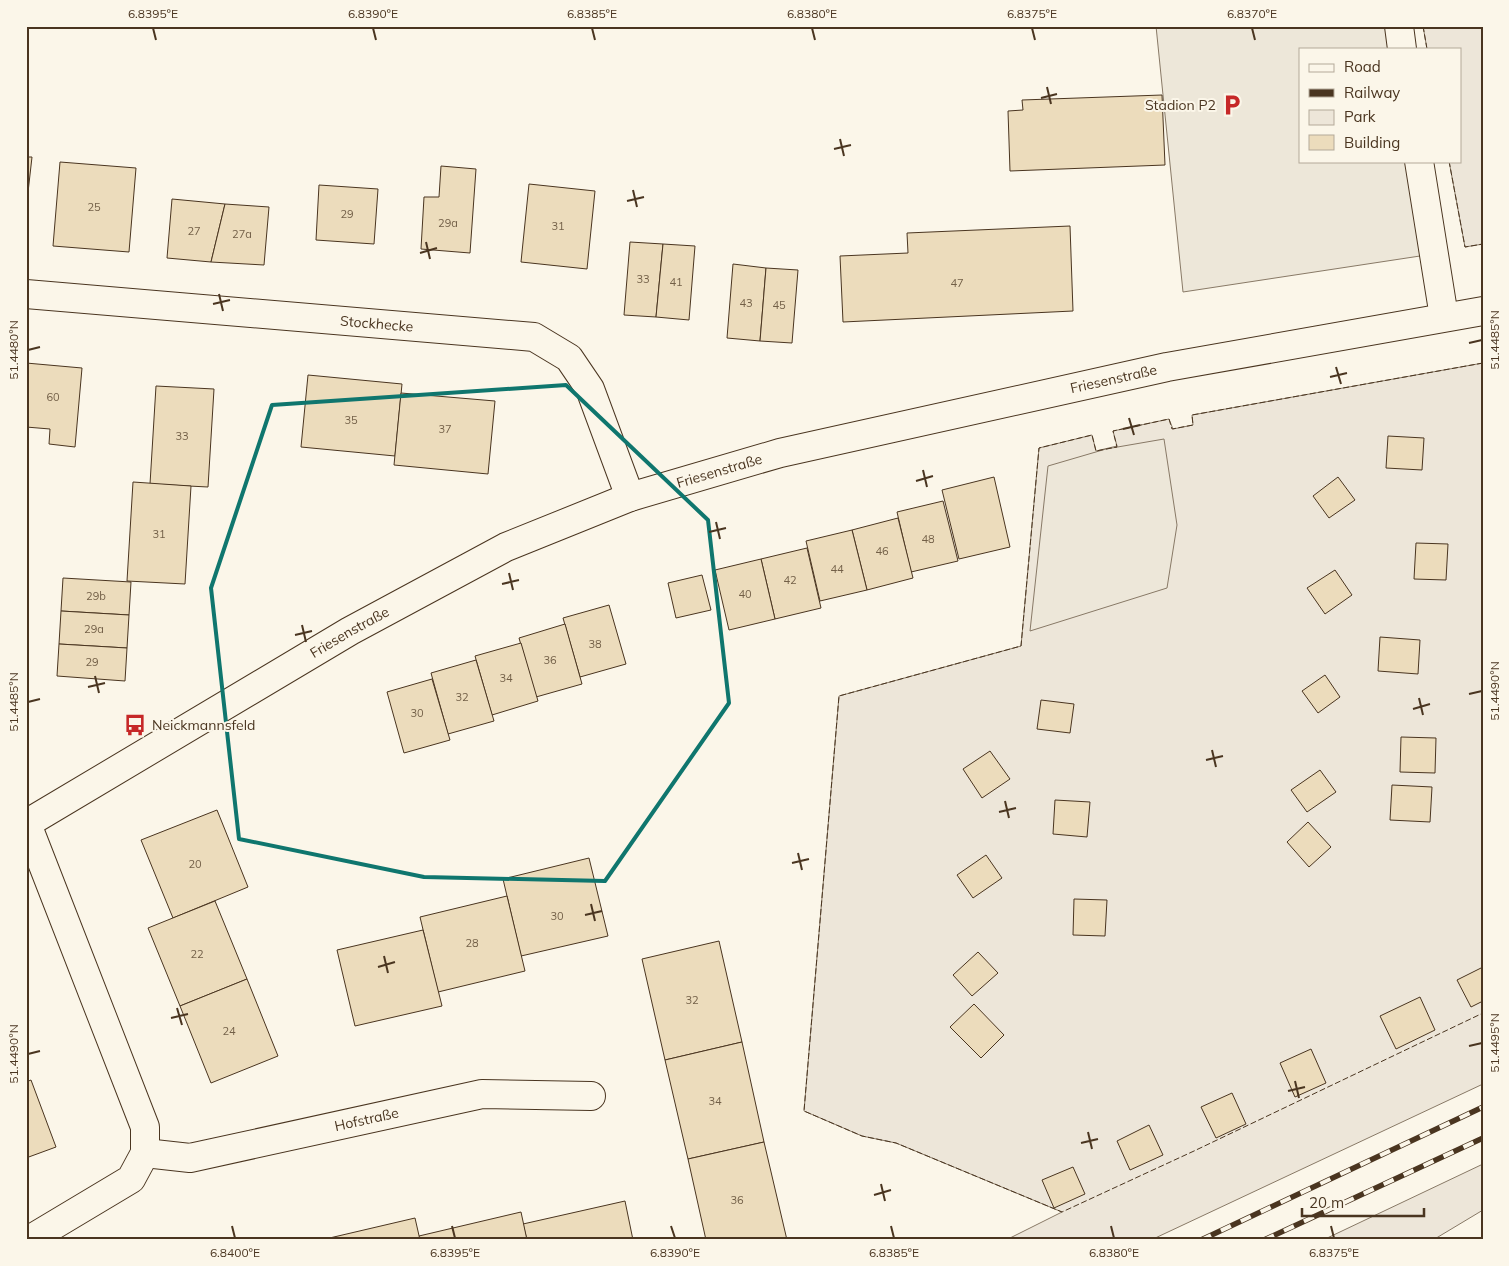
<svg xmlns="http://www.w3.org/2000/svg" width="1509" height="1266" font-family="Mulish,sans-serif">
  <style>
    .green { fill: #ede6d9; stroke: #887966 }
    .parking { fill: #ede7d9; stroke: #887966 }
    .building { fill: #ecdcbc; stroke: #4a3520 }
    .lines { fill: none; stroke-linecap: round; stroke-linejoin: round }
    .minor-casing { stroke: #4a3520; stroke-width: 30 }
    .minor { stroke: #fbf6e9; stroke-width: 28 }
    .rail-casing { stroke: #4a3520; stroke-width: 5.5 }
    .rail { stroke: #fbf6e9; stroke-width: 4; stroke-dasharray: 11; stroke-linecap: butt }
    .fence { stroke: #4a3520; stroke-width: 1; stroke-dasharray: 6 2.5; stroke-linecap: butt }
    .marked { fill: none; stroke: #0f766e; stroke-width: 4; stroke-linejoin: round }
    .ticks { fill: none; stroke: #4a3520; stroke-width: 2 }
    .labels { text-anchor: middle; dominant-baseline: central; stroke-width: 4; stroke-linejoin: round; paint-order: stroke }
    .number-label { font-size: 11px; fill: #725f47 }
    .poi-label { font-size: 14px; fill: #4a3520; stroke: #fbf6e9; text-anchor: end }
    .street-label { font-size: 14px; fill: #4a3520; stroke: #fbf6e9 }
    .neatline { fill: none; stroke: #4a3520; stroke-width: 2 }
    .ticks-label { font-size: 12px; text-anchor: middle; fill: #4a3520 }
  </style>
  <rect width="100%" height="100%" fill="#fbf6e9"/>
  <g class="green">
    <path d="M 1423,26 L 1483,26 L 1483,244 L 1465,247 L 1449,161 L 1460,161 L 1460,49 L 1427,49 Z"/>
    <path d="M 1483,363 L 1483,1084 L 1151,1240 L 1006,1240 L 1062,1212 L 896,1143 L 862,1136 L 804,1111 L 839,696 L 1021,646 L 1039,448 L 1092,435 L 1096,451 L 1117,446 L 1113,431 L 1169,419 L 1173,429 L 1193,425 L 1192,415 Z"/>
    <path d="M 1483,1164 L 1483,1210 L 1433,1240 L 1323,1240 Z"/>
  </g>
  <g class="parking">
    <path d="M 1156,26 L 1389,26 L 1392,49 L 1300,49 L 1300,161 L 1408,161 L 1420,256 L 1183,292 Z"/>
    <path d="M 1164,439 L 1177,525 L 1167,588 L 1030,631 L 1048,466 L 1106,449 Z"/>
  </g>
  <g class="building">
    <path d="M 1162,95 L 1165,165 L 1010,171 L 1008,111 L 1023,110 L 1022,100 Z"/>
    <path d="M 26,157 L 32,157 L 26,210 Z"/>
    <path d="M 60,162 L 136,168 L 129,252 L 53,246 Z"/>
    <path d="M 441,166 L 476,169 L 470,253 L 421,249 L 424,197 L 439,197 Z"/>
    <path d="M 529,184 L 595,191 L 587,269 L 521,262 Z"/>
    <path d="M 319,185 L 378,189 L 374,244 L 316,240 Z"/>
    <path d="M 172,199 L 225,204 L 211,262 L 167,258 Z"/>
    <path d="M 225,204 L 269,207 L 264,265 L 211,262 Z"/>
    <path d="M 1070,226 L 1073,311 L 843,322 L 840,256 L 908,253 L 907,233 Z"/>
    <path d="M 630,242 L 663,244 L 656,317 L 624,315 Z"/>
    <path d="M 663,244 L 695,246 L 689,320 L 656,317 Z"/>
    <path d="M 733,264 L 766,268 L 760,341 L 727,338 Z"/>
    <path d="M 766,268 L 798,270 L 792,343 L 760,341 Z"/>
    <path d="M 26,363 L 82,368 L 75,447 L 49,444 L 50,429 L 26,427 Z"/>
    <path d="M 308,375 L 402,384 L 395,456 L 301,447 Z"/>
    <path d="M 156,386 L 214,389 L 208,487 L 150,484 Z"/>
    <path d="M 401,393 L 495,401 L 488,474 L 394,465 Z"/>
    <path d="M 1388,436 L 1424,438 L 1422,470 L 1386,468 Z"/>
    <path d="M 994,477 L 1010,547 L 959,559 L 942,490 Z"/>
    <path d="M 1338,477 L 1355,500 L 1329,518 L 1313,496 Z"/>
    <path d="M 133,482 L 191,486 L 185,584 L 127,581 Z"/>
    <path d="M 943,501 L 958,561 L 911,572 L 897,512 Z"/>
    <path d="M 898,518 L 913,578 L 867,590 L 852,530 Z"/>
    <path d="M 852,530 L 867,590 L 820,601 L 806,541 Z"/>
    <path d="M 1416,543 L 1448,544 L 1446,580 L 1414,579 Z"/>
    <path d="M 807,548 L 821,608 L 775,619 L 761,559 Z"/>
    <path d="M 761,559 L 775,619 L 729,630 L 715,570 Z"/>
    <path d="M 1335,570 L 1352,595 L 1325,614 L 1307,588 Z"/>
    <path d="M 702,575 L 711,610 L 676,618 L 668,583 Z"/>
    <path d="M 63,578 L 131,582 L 129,615 L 61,611 Z"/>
    <path d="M 609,605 L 626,664 L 580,677 L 563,618 Z"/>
    <path d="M 61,611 L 129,615 L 127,648 L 59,644 Z"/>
    <path d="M 565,624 L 582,684 L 536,697 L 519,638 Z"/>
    <path d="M 1380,637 L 1420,640 L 1418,674 L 1378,671 Z"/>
    <path d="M 521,643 L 538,701 L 492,715 L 475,656 Z"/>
    <path d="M 59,644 L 127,648 L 125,681 L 57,676 Z"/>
    <path d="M 476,660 L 494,721 L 448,734 L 431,673 Z"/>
    <path d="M 1325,675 L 1340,697 L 1318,713 L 1302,691 Z"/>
    <path d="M 432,679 L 450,740 L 404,753 L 387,692 Z"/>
    <path d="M 1041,700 L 1074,704 L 1070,733 L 1037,729 Z"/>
    <path d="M 1401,737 L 1436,738 L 1435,773 L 1400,772 Z"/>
    <path d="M 990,751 L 1010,779 L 982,798 L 963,769 Z"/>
    <path d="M 1320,770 L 1336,792 L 1307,812 L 1291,790 Z"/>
    <path d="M 1392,785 L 1432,787 L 1430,822 L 1390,820 Z"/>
    <path d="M 1055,800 L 1090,802 L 1087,837 L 1053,834 Z"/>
    <path d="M 217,810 L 248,887 L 173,918 L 141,840 Z"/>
    <path d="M 1308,822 L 1331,847 L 1309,867 L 1287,842 Z"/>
    <path d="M 986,855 L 1002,878 L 973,898 L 957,875 Z"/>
    <path d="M 589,858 L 608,936 L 521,956 L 503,879 Z"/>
    <path d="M 507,896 L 525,971 L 438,992 L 420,917 Z"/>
    <path d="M 1074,899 L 1107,900 L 1105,936 L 1073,935 Z"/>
    <path d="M 215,901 L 247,979 L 180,1006 L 148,928 Z"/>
    <path d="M 423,930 L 442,1006 L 355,1026 L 337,950 Z"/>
    <path d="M 719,941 L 742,1042 L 665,1060 L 642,959 Z"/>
    <path d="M 978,952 L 998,973 L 972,996 L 953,975 Z"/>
    <path d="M 1483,967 L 1483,1001 L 1471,1007 L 1457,980 Z"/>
    <path d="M 247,979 L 278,1056 L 211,1083 L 180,1006 Z"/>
    <path d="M 1420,997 L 1435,1030 L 1396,1049 L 1380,1016 Z"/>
    <path d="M 974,1004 L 1004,1035 L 981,1058 L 950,1027 Z"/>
    <path d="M 742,1042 L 764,1142 L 688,1159 L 665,1060 Z"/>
    <path d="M 1311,1049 L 1326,1083 L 1295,1097 L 1280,1063 Z"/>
    <path d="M 31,1080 L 56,1147 L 26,1158 L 26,1082 Z"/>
    <path d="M 1232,1093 L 1246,1124 L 1216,1138 L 1201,1107 Z"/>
    <path d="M 1149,1125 L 1163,1155 L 1130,1170 L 1117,1141 Z"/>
    <path d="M 764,1142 L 787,1240 L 706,1240 L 688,1159 Z"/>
    <path d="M 1073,1167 L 1085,1194 L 1054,1208 L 1042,1180 Z"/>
    <path d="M 625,1201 L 633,1240 L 527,1240 L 523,1224 Z"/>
    <path d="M 521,1212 L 527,1240 L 420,1240 L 419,1236 Z"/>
    <path d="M 415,1218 L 420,1240 L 321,1240 Z"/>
  </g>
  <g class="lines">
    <g class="minor-casing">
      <g id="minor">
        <path d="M 1399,26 L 1402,49"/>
        <path d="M 1419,161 L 1444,317"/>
        <path id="s1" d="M 26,294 L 534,337 L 569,358 L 590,389 L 630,497"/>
        <path id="s2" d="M 26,824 L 350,631 L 506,547 L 630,497 L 780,453 L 1167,367 L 1483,311"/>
        <path d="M 27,824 L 145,1127 L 145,1153 L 131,1179 L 29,1240"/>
        <path id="s3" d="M 145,1153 L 190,1158 L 482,1094 L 591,1096"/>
      </g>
    </g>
    <use href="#minor" class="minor"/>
    <g class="rail-casing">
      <g id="rail">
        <path d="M 1201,1240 L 1483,1107"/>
        <path d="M 1264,1240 L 1483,1138"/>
      </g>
    </g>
    <use href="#rail" class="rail"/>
    <g class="fence">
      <path d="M 1423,26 L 1427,49"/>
      <path d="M 1449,161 L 1465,247 L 1483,244"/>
      <path d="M 1483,363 L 1192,415 L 1193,425 L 1172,429 L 1169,419 L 1113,431 L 1117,447 L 1096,451 L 1092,435 L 1039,448 L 1021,646 L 839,696 L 804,1111 L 862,1136 L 896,1143 L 1062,1212 L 1194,1151 L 1483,1013"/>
    </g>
  </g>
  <path class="marked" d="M 566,385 L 708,520 L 729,703 L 605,881 L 424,877 L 239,839 L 211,588 L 272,405 Z"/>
  <path class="ticks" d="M 153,28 L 156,40M 373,28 L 376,40M 592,28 L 595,40M 812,28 L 815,40M 1032,28 L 1035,40M 1252,28 L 1255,40M 1047,87 L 1051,104M 1041,98 L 1057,94M 840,139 L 844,156M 834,149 L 851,145M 633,190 L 637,207M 627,201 L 644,197M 426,242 L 430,259M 420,253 L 437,248M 219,294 L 223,311M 213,304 L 230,300M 1469,343 L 1482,340M 28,350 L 40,347M 1336,367 L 1341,384M 1330,377 L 1347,373M 1129,418 L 1134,435M 1123,429 L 1140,425M 923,470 L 927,487M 916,481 L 933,476M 716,522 L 720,539M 709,532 L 726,528M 509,573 L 513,590M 502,584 L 519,580M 302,625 L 306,642M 295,635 L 312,631M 95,676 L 99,693M 88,687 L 105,683M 1469,694 L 1482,691M 1419,698 L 1423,715M 28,702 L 40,699M 1413,709 L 1430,704M 1212,750 L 1216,767M 1206,760 L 1223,756M 1005,801 L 1009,818M 999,812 L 1016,808M 798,853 L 802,870M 792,863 L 809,859M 591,904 L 595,921M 585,915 L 602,911M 384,956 L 388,973M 378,967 L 395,962M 177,1008 L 182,1025M 171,1018 L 188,1014M 1469,1046 L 1482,1043M 28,1054 L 40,1051M 1295,1081 L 1299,1098M 1288,1091 L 1305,1087M 1088,1132 L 1092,1149M 1081,1143 L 1098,1139M 881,1184 L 885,1201M 874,1195 L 891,1190M 232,1226 L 235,1238M 452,1226 L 455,1238M 671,1226 L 675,1238M 891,1226 L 894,1238M 1111,1226 L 1114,1238M 1331,1226 L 1334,1238"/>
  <defs>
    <g id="parking-bare" transform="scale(1.725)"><path d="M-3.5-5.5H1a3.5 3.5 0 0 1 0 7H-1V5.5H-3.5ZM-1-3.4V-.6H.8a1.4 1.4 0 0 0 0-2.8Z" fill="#c62828" stroke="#fbf6e9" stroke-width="2.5" paint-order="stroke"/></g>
    <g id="bus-bare" transform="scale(1.725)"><path d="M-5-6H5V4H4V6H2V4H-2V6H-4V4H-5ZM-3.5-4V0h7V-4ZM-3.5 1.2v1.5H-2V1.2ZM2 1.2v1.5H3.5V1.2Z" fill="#c62828" stroke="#fbf6e9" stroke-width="2.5" paint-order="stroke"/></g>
  </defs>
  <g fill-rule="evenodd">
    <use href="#parking-bare" x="1232" y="105"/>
    <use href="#bus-bare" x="135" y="725"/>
  </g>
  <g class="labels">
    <g class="number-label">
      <text x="94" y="207">25</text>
      <text x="347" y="214">29</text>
      <text x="448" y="223">29a</text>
      <text x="558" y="226">31</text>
      <text x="194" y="231">27</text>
      <text x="242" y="234">27a</text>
      <text x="643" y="279">33</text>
      <text x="676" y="282">41</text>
      <text x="957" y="283">47</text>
      <text x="746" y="303">43</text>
      <text x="779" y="305">45</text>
      <text x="53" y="397">60</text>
      <text x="351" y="420">35</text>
      <text x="445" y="429">37</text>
      <text x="182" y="436">33</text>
      <text x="159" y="534">31</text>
      <text x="928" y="539">48</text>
      <text x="882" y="551">46</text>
      <text x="837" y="569">44</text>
      <text x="790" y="580">42</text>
      <text x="745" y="594">40</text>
      <text x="96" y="596">29b</text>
      <text x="94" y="629">29a</text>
      <text x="595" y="644">38</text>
      <text x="550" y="660">36</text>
      <text x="92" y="662">29</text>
      <text x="506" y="678">34</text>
      <text x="462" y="697">32</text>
      <text x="417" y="713">30</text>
      <text x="195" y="864">20</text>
      <text x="557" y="916">30</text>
      <text x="472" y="943">28</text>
      <text x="197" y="954">22</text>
      <text x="692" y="1000">32</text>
      <text x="229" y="1031">24</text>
      <text x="715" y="1101">34</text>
      <text x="737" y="1200">36</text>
    </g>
    <g class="poi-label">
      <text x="1216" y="105">Stadion P2</text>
      <text x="152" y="725" text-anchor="start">Neickmannsfeld</text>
    </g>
    <g class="street-label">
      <text stroke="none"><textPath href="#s1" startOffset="352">Stockhecke</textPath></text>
      <text stroke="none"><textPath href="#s2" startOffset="1186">Friesenstraße</textPath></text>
      <text stroke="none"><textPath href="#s2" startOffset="781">Friesenstraße</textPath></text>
      <text stroke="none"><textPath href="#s2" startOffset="376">Friesenstraße</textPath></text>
      <text stroke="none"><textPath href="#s3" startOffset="226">Hofstraße</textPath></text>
    </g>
  </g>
  <rect width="1509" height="1266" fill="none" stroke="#fbf6e9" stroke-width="55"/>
  <rect x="1299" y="48" width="162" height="115" fill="#fbf6e9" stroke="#b4a999"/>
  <rect x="1309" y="64" width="25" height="8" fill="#fbf6e9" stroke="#b4a999"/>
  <text x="1344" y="72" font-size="15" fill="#4a3520">Road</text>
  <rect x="1309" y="89" width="25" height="8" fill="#4a3520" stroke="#b4a999"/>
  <text x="1344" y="98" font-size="15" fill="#4a3520">Railway</text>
  <rect x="1309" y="110" width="25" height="15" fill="#ede6d9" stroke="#b4a999"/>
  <text x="1344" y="122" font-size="15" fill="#4a3520">Park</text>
  <rect x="1309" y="135" width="25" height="15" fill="#ecdcbc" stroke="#b4a999"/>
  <text x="1344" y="148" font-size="15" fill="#4a3520">Building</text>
  <path d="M1302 1208v8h122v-8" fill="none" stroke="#4a3520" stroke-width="2.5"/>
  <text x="1309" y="1208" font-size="15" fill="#4a3520" stroke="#fbf6e9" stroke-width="4" paint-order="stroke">20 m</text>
  <rect x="28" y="28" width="1454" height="1210" class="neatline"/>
  <g class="ticks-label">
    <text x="153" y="18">6.8395°E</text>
    <text x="373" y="18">6.8390°E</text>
    <text x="592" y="18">6.8385°E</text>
    <text x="812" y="18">6.8380°E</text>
    <text x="1032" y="18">6.8375°E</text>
    <text x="1252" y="18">6.8370°E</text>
    <text transform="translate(1495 340) rotate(-90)" y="4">51.4485°N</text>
    <text transform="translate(14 350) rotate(-90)" y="4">51.4480°N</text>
    <text transform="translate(1495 691) rotate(-90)" y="4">51.4490°N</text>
    <text transform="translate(14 702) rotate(-90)" y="4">51.4485°N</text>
    <text transform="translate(1495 1043) rotate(-90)" y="4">51.4495°N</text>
    <text transform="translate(14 1054) rotate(-90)" y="4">51.4490°N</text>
    <text x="235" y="1257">6.8400°E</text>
    <text x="455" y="1257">6.8395°E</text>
    <text x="675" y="1257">6.8390°E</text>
    <text x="894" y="1257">6.8385°E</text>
    <text x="1114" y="1257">6.8380°E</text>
    <text x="1334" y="1257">6.8375°E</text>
  </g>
</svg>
